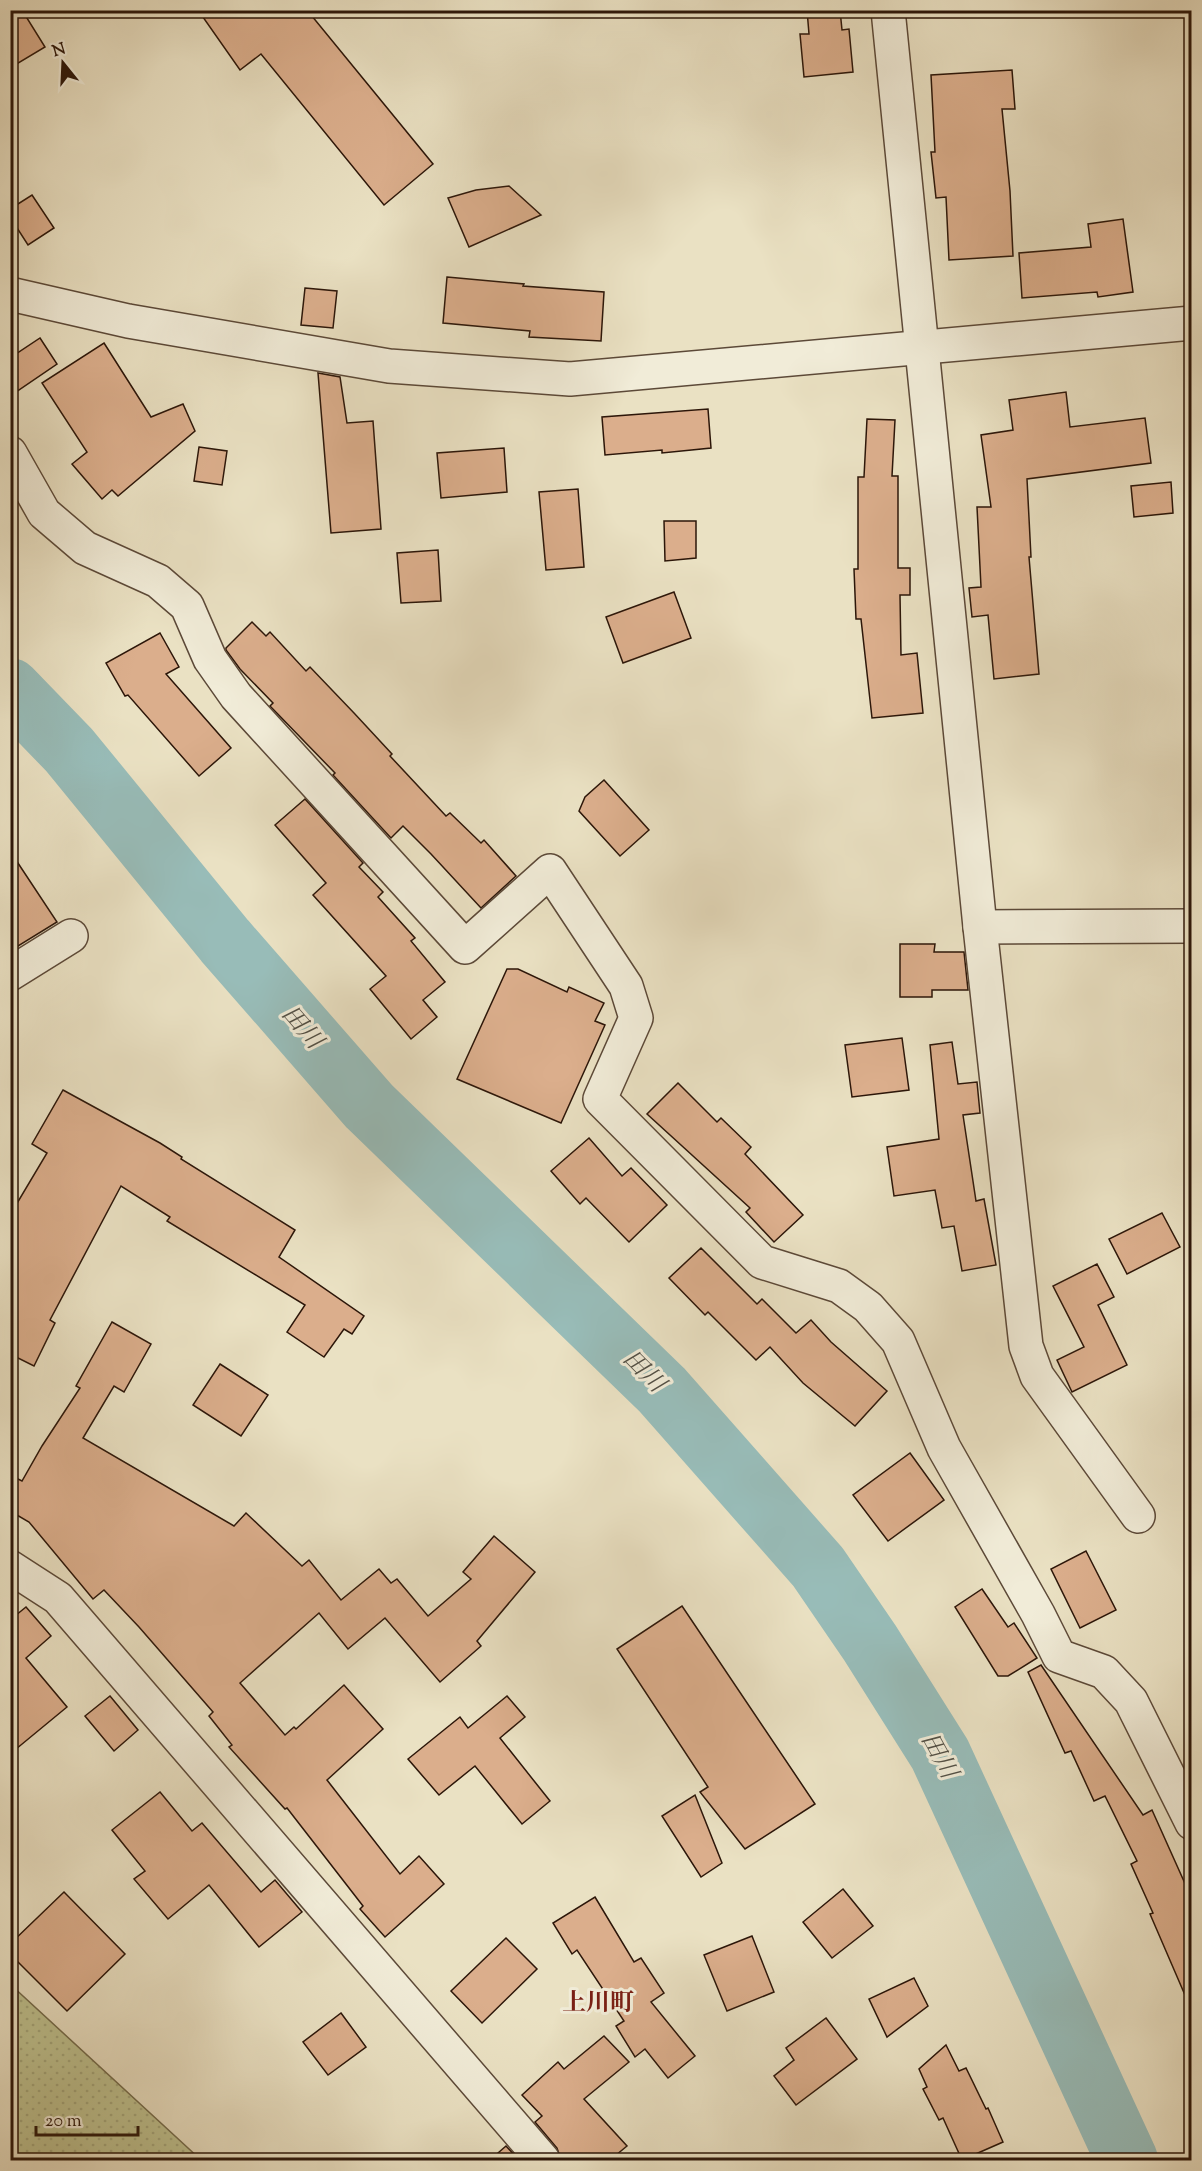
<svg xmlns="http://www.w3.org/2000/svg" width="1202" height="2171" font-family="'Sorts Mill Goudy','Noto Serif JP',serif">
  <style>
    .green { fill: url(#green-dots); stroke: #756c4c; stroke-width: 1.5 }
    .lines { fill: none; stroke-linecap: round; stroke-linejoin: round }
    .river { stroke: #98bcb8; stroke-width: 62 }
    .building { fill: #dbae8c; stroke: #2c1609; stroke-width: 1.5 }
    .minor-casing { stroke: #5c4938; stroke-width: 36 }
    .minor { stroke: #f1ecd8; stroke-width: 33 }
    .labels { text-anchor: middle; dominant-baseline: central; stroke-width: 6; stroke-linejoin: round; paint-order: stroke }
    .water-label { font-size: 24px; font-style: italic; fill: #525046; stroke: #f1ecd8 }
    .neighbourhood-label { font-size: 24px; font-weight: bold; fill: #7a1f14; stroke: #f1ecd8 }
  </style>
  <defs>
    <pattern id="green-dots" width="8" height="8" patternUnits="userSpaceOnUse" patternTransform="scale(1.5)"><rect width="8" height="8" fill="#bec18f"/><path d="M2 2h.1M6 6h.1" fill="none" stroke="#a3a57a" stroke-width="1.8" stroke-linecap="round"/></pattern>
  </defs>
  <rect width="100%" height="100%" fill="#eae1c3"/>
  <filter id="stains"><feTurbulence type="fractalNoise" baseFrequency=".00333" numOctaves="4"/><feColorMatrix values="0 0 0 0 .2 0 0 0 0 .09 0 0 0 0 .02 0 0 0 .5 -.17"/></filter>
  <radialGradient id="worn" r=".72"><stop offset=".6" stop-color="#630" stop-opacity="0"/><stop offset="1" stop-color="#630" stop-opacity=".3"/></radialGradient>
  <path class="green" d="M 10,1985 L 11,1985 L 201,2160 L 11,2160 Z"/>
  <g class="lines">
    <path class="river" d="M 10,689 L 69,750 L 225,941 L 369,1106 L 662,1390 L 818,1567 L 870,1643 L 940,1754 L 1127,2160"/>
  </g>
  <g class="building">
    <path d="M 10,10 L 22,10 L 45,47 L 10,68 Z"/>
    <path d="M 198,10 L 307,10 L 433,164 L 384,205 L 261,54 L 240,70 Z"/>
    <path d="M 807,10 L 840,10 L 842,30 L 849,29 L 853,72 L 804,77 L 800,34 L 809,34 Z"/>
    <path d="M 1012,70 L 1015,109 L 1002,109 L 1010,191 L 1013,256 L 949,260 L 946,197 L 936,198 L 931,152 L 935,152 L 931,75 Z"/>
    <path d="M 509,186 L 541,215 L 469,247 L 448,198 L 476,190 Z"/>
    <path d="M 32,195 L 54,228 L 28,245 L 10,217 L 10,209 Z"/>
    <path d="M 1123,219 L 1133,292 L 1098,297 L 1097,292 L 1022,298 L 1019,253 L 1091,247 L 1088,224 Z"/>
    <path d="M 447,277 L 524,284 L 523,286 L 604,292 L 601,341 L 529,337 L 530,331 L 443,323 Z"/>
    <path d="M 305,288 L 337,291 L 333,328 L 301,325 Z"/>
    <path d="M 40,338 L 57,364 L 10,396 L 10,358 Z"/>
    <path d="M 104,343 L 151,417 L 183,404 L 195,431 L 118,496 L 112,490 L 102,499 L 72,464 L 87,452 L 42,383 Z"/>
    <path d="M 318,373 L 340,377 L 347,423 L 373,421 L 381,529 L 331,533 Z"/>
    <path d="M 1066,392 L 1070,427 L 1145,418 L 1151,463 L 1027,479 L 1031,557 L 1029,557 L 1039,674 L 994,679 L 988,615 L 972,617 L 969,588 L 981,587 L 977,507 L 991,507 L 981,435 L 1013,430 L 1009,400 Z"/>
    <path d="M 708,409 L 711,448 L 662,453 L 662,450 L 605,455 L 602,417 Z"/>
    <path d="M 867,419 L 895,420 L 892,476 L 898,476 L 898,568 L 910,568 L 910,595 L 900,595 L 901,655 L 917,653 L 923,713 L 872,718 L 861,619 L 856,619 L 854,569 L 858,569 L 858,477 L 864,477 Z"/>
    <path d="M 199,447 L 227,451 L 222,485 L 194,481 Z"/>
    <path d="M 504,448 L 507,492 L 441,498 L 437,453 Z"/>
    <path d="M 1171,482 L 1173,513 L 1134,517 L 1131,486 Z"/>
    <path d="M 578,489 L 584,567 L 546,570 L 539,492 Z"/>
    <path d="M 664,521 L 696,521 L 696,558 L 665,561 Z"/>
    <path d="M 438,550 L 441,601 L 401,603 L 397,553 Z"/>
    <path d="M 674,592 L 691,638 L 623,663 L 606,617 Z"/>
    <path d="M 252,622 L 266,636 L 270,632 L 306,671 L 310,667 L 354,713 L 392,754 L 390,756 L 446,816 L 450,813 L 481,843 L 484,840 L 516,876 L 481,908 L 431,854 L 403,826 L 391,838 L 333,775 L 335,773 L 270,706 L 273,703 L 240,669 L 226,650 L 226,648 Z"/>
    <path d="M 160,633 L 179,667 L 166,674 L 231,748 L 199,776 L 128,695 L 125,696 L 106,663 Z"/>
    <path d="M 604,780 L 649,830 L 620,856 L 579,811 L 585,797 Z"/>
    <path d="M 305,799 L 363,863 L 359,867 L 383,892 L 378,897 L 415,938 L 411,941 L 445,982 L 423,1000 L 437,1017 L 411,1039 L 370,989 L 386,976 L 313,895 L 326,883 L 275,825 Z"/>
    <path d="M 10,851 L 57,922 L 10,951 Z"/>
    <path d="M 900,944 L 935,944 L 934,952 L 964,952 L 968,990 L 932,990 L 932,997 L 900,997 Z"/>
    <path d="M 507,969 L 518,969 L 567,992 L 569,987 L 604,1003 L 595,1021 L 605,1025 L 561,1123 L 457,1079 Z"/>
    <path d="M 902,1038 L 909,1090 L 852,1097 L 845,1045 Z"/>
    <path d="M 952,1042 L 958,1084 L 977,1082 L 980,1113 L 963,1115 L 976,1201 L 984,1199 L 996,1265 L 962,1271 L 954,1226 L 942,1228 L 935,1190 L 894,1196 L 887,1147 L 939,1139 L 930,1045 Z"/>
    <path d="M 678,1083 L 717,1122 L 721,1118 L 751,1147 L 745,1154 L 803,1215 L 774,1242 L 746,1212 L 750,1208 L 647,1114 Z"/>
    <path d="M 63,1090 L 160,1143 L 182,1157 L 181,1159 L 295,1230 L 279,1257 L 364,1316 L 352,1334 L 344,1329 L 324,1357 L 287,1332 L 305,1305 L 167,1221 L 170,1217 L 121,1186 L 50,1320 L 55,1323 L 34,1366 L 10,1354 L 10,1215 L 47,1153 L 32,1144 Z"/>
    <path d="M 589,1138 L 622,1176 L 631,1168 L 667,1205 L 629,1242 L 586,1198 L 580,1204 L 551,1171 Z"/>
    <path d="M 1162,1213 L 1180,1247 L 1127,1274 L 1109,1239 Z"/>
    <path d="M 701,1248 L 757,1304 L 762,1299 L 796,1333 L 811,1320 L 831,1342 L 887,1391 L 855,1426 L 803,1383 L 770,1347 L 756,1360 L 708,1312 L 705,1315 L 669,1278 Z"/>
    <path d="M 1097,1264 L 1114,1297 L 1098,1305 L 1127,1365 L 1072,1392 L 1057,1360 L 1084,1347 L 1053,1286 Z"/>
    <path d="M 112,1322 L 151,1344 L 124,1392 L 114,1386 L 83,1438 L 234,1526 L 246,1513 L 302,1566 L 309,1560 L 341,1600 L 379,1569 L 391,1583 L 397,1579 L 428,1616 L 471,1579 L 463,1572 L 494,1536 L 535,1572 L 477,1641 L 481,1646 L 440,1682 L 385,1618 L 348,1649 L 319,1613 L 240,1683 L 285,1735 L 294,1727 L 296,1729 L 344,1685 L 383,1729 L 327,1780 L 400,1874 L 419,1856 L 444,1884 L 385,1937 L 360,1909 L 363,1906 L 287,1808 L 285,1809 L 229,1747 L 232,1745 L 209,1716 L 213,1712 L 139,1627 L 104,1590 L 93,1599 L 29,1522 L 10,1511 L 10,1475 L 22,1481 L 42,1446 L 80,1388 L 76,1386 Z"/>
    <path d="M 220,1364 L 268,1395 L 241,1436 L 193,1405 Z"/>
    <path d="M 910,1453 L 944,1500 L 888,1541 L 853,1495 Z"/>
    <path d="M 1086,1551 L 1116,1610 L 1080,1628 L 1051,1569 Z"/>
    <path d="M 982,1589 L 1008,1627 L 1014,1623 L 1037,1658 L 1008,1676 L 998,1676 L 955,1607 Z"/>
    <path d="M 682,1606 L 815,1804 L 745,1849 L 700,1792 L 708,1787 L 617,1649 Z"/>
    <path d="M 26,1607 L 51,1636 L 26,1658 L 67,1707 L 10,1754 L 10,1620 Z"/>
    <path d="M 1041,1665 L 1143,1815 L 1152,1810 L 1191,1897 L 1191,2009 L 1150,1914 L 1153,1913 L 1131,1864 L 1137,1861 L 1105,1796 L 1094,1801 L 1071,1751 L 1065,1753 L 1028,1672 Z"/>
    <path d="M 110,1696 L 138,1730 L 114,1751 L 85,1716 Z"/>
    <path d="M 507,1696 L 525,1717 L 500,1738 L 550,1801 L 522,1824 L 475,1766 L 439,1795 L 408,1759 L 460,1717 L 468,1728 Z"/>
    <path d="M 160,1792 L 192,1831 L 202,1823 L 261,1892 L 275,1880 L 302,1912 L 259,1947 L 209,1885 L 168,1919 L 134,1879 L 145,1871 L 112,1830 Z"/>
    <path d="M 695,1795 L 722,1863 L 701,1877 L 662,1816 Z"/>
    <path d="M 843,1889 L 873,1926 L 832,1958 L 803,1922 Z"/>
    <path d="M 64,1892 L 125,1954 L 67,2011 L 10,1954 L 10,1944 Z"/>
    <path d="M 595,1897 L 634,1962 L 641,1958 L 664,1993 L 651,2002 L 695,2056 L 668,2078 L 645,2049 L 635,2057 L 616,2026 L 624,2021 L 577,1950 L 572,1954 L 553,1923 Z"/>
    <path d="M 752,1936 L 774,1992 L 727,2011 L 704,1955 Z"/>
    <path d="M 506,1938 L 537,1969 L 482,2023 L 451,1991 Z"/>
    <path d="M 914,1978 L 928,2006 L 887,2037 L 869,1999 Z"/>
    <path d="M 341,2013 L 366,2047 L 328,2075 L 303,2042 Z"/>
    <path d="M 826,2018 L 857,2059 L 796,2105 L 774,2076 L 794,2060 L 786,2048 Z"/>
    <path d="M 604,2036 L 629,2062 L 584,2099 L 627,2146 L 610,2160 L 561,2160 L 557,2148 L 535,2122 L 542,2116 L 522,2095 L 558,2062 L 564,2069 Z"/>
    <path d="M 946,2045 L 959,2071 L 966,2068 L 986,2109 L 988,2108 L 1003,2142 L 962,2160 L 943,2118 L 939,2120 L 923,2089 L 927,2087 L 919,2069 Z"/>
    <path d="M 506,2146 L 519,2160 L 490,2160 Z"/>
  </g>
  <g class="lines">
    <g class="minor-casing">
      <g id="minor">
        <path d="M 888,10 L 980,927 L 1026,1346 L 1037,1376 L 1138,1516"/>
        <path d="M 10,294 L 128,321 L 389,366 L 570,379 L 1192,323"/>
        <path d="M 10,453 L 44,513 L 85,548 L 158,581 L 187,606 L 210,659 L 236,696 L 465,947 L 550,871 L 626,986 L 636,1018 L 600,1099 L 762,1262 L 839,1286 L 868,1307 L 898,1341 L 944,1448 L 1038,1614 L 1059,1656 L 1104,1672 L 1131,1701 L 1192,1823"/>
        <path d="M 980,927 L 1192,926"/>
        <path d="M 10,974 L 71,936"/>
        <path d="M 10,1567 L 58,1598 L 543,2160"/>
      </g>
    </g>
    <use href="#minor" class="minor"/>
  </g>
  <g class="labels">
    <g class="water-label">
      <text transform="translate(301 1028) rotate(49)">田川</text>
      <text transform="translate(643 1372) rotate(45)">田川</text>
      <text transform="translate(938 1756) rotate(61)">田川</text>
    </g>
    <g class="neighbourhood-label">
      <text x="598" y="2004">上川町</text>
    </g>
  </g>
  <rect width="1202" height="2171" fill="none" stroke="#eae1c3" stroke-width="36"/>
  <rect x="12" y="12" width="1178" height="2147" fill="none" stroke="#2c1609" stroke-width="3"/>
  <rect x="18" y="18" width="1166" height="2135" fill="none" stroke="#2c1609" stroke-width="1.5"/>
  <g transform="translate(63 63) rotate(342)" stroke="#f1ecd8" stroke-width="4.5" paint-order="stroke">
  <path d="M0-4.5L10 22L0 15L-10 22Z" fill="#2c1609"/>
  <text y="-9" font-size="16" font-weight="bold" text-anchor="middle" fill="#2c1609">N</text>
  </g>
  <path d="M36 2126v9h102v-9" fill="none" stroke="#2c1609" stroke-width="3"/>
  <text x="45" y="2126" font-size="18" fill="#2c1609" stroke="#f1ecd8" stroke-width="4.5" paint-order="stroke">20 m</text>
  <rect width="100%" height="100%" filter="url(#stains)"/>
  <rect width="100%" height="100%" fill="url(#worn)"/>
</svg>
